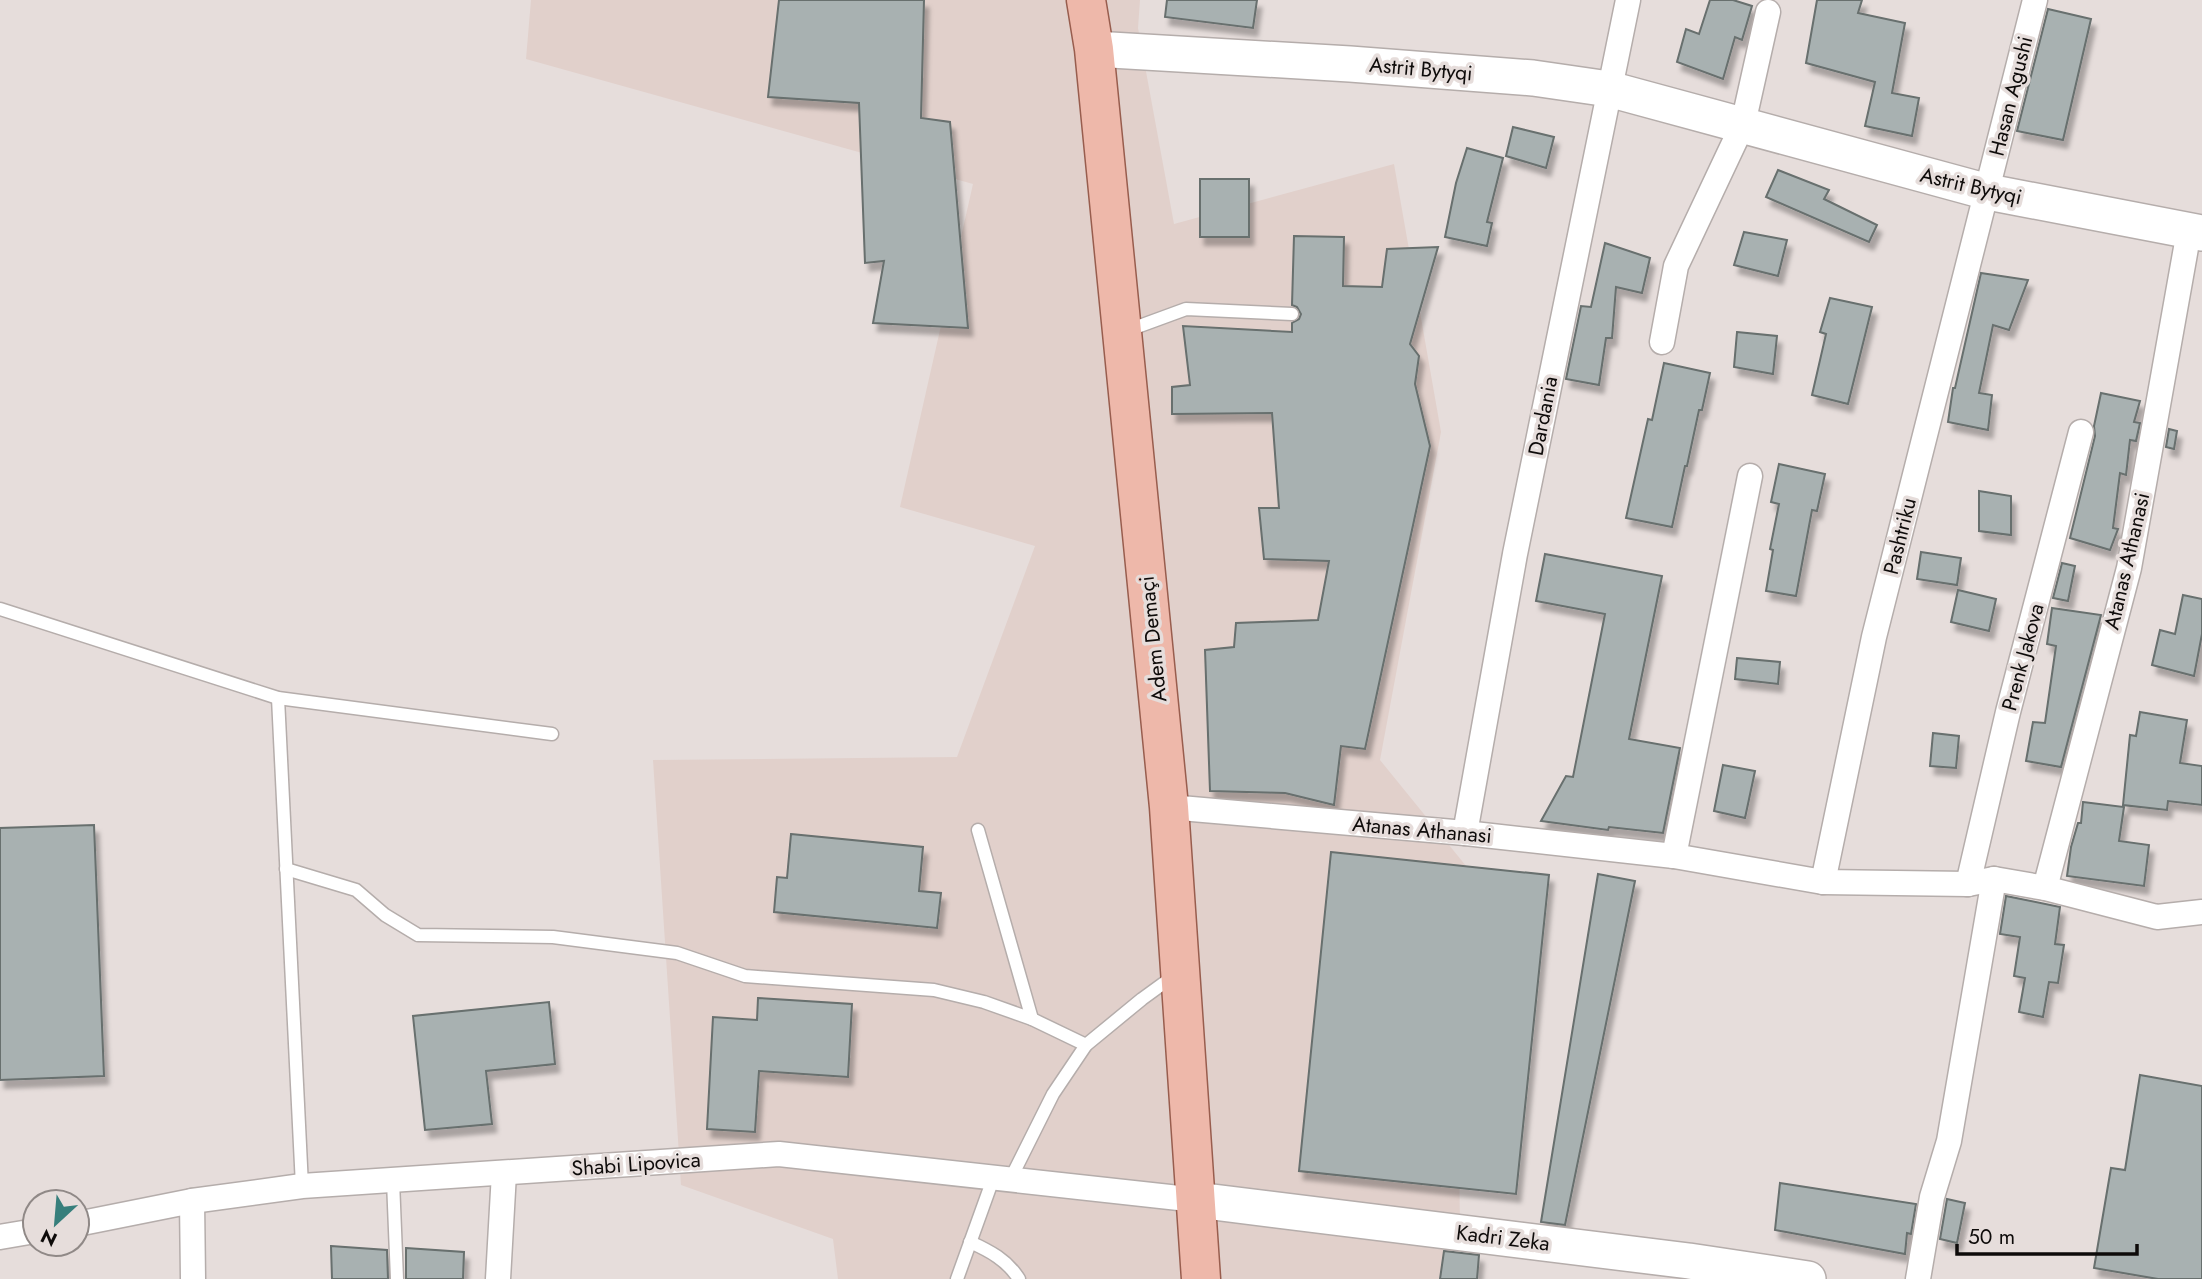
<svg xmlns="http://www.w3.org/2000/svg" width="2202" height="1279" font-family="Jost,sans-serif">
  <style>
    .built { fill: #e1d0cb }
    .building { fill: #a8b1b1; stroke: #676f6e; stroke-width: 2; filter: url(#shadow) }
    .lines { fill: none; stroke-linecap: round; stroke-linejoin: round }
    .lane-casing { stroke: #b5adab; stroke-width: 15 }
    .street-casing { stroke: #b5adab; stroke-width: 27 }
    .secondary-casing { stroke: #b5adab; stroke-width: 38 }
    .primary-casing { stroke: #985d4e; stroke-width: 41 }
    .lane { stroke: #fff; stroke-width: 12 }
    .street { stroke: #fff; stroke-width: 24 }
    .secondary { stroke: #fff; stroke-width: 35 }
    .primary { stroke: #eeb8aa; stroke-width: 38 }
    .labels { text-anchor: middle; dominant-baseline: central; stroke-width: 7; stroke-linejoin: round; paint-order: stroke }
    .street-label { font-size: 21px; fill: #0e0b0a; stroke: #e6dddb }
  </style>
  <defs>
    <filter id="shadow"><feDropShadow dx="4.5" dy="8" stdDeviation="2" flood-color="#0004"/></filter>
  </defs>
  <rect width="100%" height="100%" fill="#e6dddb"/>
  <path class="built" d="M 531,0 L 1140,0 L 1138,28 L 1174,224 L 1394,164 L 1441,432 L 1380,760 L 1475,877 L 1457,1054 L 1461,1279 L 838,1279 L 833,1239 L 681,1185 L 653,760 L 957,757 L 1035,546 L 900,507 L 973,184 L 526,59 Z"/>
  <g class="building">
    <path d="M 779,0 L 924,0 L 921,118 L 950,122 L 968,328 L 873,323 L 884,261 L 865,263 L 859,103 L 768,97 Z"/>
    <path d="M 1167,0 L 1257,0 L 1253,28 L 1165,17 Z"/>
    <path d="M 1710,0 L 1733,0 L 1752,6 L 1742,40 L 1735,37 L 1723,79 L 1677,62 L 1686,29 L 1699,34 Z"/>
    <path d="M 1817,0 L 1862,0 L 1858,13 L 1905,23 L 1892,93 L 1919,98 L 1912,136 L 1865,126 L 1875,82 L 1806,63 Z"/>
    <path d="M 2048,9 L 2091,19 L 2063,140 L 2017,131 Z"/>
    <path d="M 1513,127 L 1554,137 L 1546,168 L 1506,156 Z"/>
    <path d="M 1467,148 L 1503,158 L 1487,222 L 1492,223 L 1487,246 L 1445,237 L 1456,183 Z"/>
    <path d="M 1778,170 L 1829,190 L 1824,199 L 1877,225 L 1869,242 L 1766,197 Z"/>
    <rect x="1200" y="179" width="49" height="58"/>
    <path d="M 1744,232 L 1787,240 L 1778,276 L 1734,265 Z"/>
    <path d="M 1294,236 L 1344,237 L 1343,286 L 1382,287 L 1387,249 L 1438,247 L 1410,344 L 1419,356 L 1415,384 L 1430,446 L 1365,749 L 1341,746 L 1334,805 L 1285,793 L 1210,791 L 1205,650 L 1234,647 L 1236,623 L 1318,620 L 1329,561 L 1264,559 L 1259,508 L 1279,508 L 1272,413 L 1172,414 L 1172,387 L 1190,385 L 1183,326 L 1292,332 L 1292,323 L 1299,319 L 1301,314 L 1297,307 L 1292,305 Z"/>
    <path d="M 1605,243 L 1650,258 L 1642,293 L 1616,287 L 1612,338 L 1606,338 L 1599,385 L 1566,379 L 1581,306 L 1591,307 Z"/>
    <path d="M 1981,273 L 2028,280 L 2009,330 L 1993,325 L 1979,393 L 1992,395 L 1988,430 L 1948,422 L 1953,388 L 1955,388 Z"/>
    <path d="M 1830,298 L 1872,307 L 1848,404 L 1812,395 L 1826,334 L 1820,332 Z"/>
    <path d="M 1737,332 L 1777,336 L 1773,374 L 1734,367 Z"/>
    <path d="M 1664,363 L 1710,373 L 1702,410 L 1699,410 L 1687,466 L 1685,466 L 1672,527 L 1626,518 L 1648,419 L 1652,420 Z"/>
    <path d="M 2101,393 L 2140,401 L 2134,422 L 2140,423 L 2136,441 L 2130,440 L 2126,475 L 2120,473 L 2113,528 L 2118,529 L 2110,550 L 2070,538 L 2095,436 L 2094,426 Z"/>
    <path d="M 2169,429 L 2177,431 L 2174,449 L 2166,447 Z"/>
    <path d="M 1779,464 L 1825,474 L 1817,511 L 1812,510 L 1796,596 L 1766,591 L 1773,550 L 1770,549 L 1779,504 L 1771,502 Z"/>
    <path d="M 1979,491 L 2011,496 L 2011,535 L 1979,531 Z"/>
    <path d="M 1921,552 L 1961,558 L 1957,585 L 1917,579 Z"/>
    <path d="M 1545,554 L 1662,576 L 1629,739 L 1680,748 L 1663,833 L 1609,827 L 1608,830 L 1541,821 L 1566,776 L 1573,777 L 1605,614 L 1536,601 Z"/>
    <path d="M 2062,563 L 2075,566 L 2068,601 L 2053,598 Z"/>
    <path d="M 1958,590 L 1996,599 L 1989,631 L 1951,622 Z"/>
    <path d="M 2183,595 L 2202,599 L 2202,634 L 2194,676 L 2152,665 L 2160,630 L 2175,634 Z"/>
    <path d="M 2052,608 L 2101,615 L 2061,767 L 2026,761 L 2033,722 L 2045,723 L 2056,646 L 2047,644 Z"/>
    <path d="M 1737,658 L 1780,662 L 1778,684 L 1735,679 Z"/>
    <path d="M 2140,712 L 2187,720 L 2180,763 L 2202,766 L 2202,805 L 2168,801 L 2167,810 L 2123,805 L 2130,735 L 2136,736 Z"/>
    <path d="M 1933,733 L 1959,736 L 1956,768 L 1930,766 Z"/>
    <path d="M 1723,765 L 1755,771 L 1745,818 L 1714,811 Z"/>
    <path d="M 2083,802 L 2124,807 L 2119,841 L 2149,845 L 2144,886 L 2067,876 L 2071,847 L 2078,823 L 2081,823 Z"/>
    <path d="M 94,825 L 104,1076 L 0,1080 L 0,828 Z"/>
    <path d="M 791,834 L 923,847 L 919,891 L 941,893 L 937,928 L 774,912 L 777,877 L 787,878 Z"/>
    <path d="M 1331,852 L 1549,875 L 1516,1194 L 1299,1171 Z"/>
    <path d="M 1598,874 L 1635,881 L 1565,1225 L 1541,1222 Z"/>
    <path d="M 2006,896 L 2060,907 L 2055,944 L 2064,945 L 2058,983 L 2049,982 L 2043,1017 L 2019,1012 L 2025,978 L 2014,976 L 2020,937 L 2000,934 Z"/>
    <path d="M 758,998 L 852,1004 L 848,1077 L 759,1071 L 755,1132 L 707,1129 L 713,1017 L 757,1020 Z"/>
    <path d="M 549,1002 L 555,1064 L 486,1071 L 492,1124 L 425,1130 L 413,1016 Z"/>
    <path d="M 2140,1075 L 2202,1086 L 2202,1279 L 2158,1279 L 2094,1268 L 2111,1168 L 2125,1170 Z"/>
    <path d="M 1780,1183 L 1916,1204 L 1911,1234 L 1907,1233 L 1905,1254 L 1775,1230 Z"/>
    <path d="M 1947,1199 L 1965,1203 L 1957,1243 L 1940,1239 Z"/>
    <path d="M 331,1246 L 387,1250 L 388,1279 L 332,1279 Z"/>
    <path d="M 406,1248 L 464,1252 L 463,1279 L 406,1279 Z"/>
    <path d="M 1444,1251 L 1479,1255 L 1477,1279 L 1440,1279 Z"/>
  </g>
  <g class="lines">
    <g class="lane-casing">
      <g id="lane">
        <path d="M 1126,331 L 1186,309 L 1292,314"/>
        <path d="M 0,609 L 278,698 L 552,734"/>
        <path d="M 278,698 L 302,1186"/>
        <path d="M 978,830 L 1032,1019"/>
        <path d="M 286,869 L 356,890 L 385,915 L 418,935 L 553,937 L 677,953 L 745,976 L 934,990 L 984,1002 L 1032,1019 L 1086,1045"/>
        <path d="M 1010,1180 L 1053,1094 L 1086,1045 L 1142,999 L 1175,975"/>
        <path d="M 393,1181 L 397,1279"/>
        <path d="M 970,1242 C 990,1251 1007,1260 1019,1279"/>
        <path d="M 957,1279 L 993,1179"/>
      </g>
    </g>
    <g class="street-casing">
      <g id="street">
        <path d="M 1662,342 L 1676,266 L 1743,124 L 1768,12"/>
        <path d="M 1169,807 L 1465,833 L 1674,856 L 1823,882 L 1968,884 L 1994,879 L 2045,888 L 2157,917 L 2202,912"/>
        <path d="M 1465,833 L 1515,554 L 1628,0"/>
        <path d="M 1674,856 L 1750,476"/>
        <path d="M 1823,882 L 1874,637 L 2035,0"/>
        <path d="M 1968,884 L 2008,712 L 2081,432"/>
        <path d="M 2045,888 L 2129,568 L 2189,231"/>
        <path d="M 192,1201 L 193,1279"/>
        <path d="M 77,1224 L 192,1201 L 302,1186 L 779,1154 L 1197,1200"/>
        <path d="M 0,1237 L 35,1231"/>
        <path d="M 498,1279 L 504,1173"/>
        <path d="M 1918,1279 L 1932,1197 L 1949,1141 L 1994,879"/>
      </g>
    </g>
    <g class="secondary-casing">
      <g id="secondary">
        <path d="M 1094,49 L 1350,64 L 1533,78 L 1609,89 L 1988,192 L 2202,233"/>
        <path d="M 1197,1200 L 1689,1261 L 1808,1279"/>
      </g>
    </g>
    <g class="primary-casing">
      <path id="primary" d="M 1086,0 L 1094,49 L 1169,807 L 1201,1279"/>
    </g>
    <use href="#lane" class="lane"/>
    <use href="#street" class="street"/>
    <use href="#secondary" class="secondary"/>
    <use href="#primary" class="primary"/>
  </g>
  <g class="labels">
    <g class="street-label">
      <text transform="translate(1421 69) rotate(5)">Astrit Bytyqi</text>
      <text transform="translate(2011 96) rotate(-76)">Hasan Agushi</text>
      <text transform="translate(1971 186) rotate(13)">Astrit Bytyqi</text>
      <text transform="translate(1543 416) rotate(-79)">Dardania</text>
      <text transform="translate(1900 536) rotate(-76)">Pashtriku</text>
      <text transform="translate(2127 561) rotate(-77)">Atanas Athanasi</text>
      <text transform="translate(1153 639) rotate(-96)">Adem Demaçi</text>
      <text transform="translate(2023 657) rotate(-75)">Prenk Jakova</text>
      <text transform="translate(1422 830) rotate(5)">Atanas Athanasi</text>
      <text transform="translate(636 1164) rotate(-4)">Shabi Lipovica</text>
      <text transform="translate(1503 1238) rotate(7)">Kadri Zeka</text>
    </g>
  </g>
  <g transform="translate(56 1223) rotate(206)"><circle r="33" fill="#e6dddb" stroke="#908987" stroke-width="2"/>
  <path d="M0-5L12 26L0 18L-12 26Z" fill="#377f7c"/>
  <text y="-10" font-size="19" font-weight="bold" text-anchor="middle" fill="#0e0b0a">N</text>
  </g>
  <path d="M1957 1244v10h180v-10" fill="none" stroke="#0e0b0a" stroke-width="3.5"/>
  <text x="1968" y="1244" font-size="21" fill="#0e0b0a" stroke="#e6dddb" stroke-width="5" paint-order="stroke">50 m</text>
</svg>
